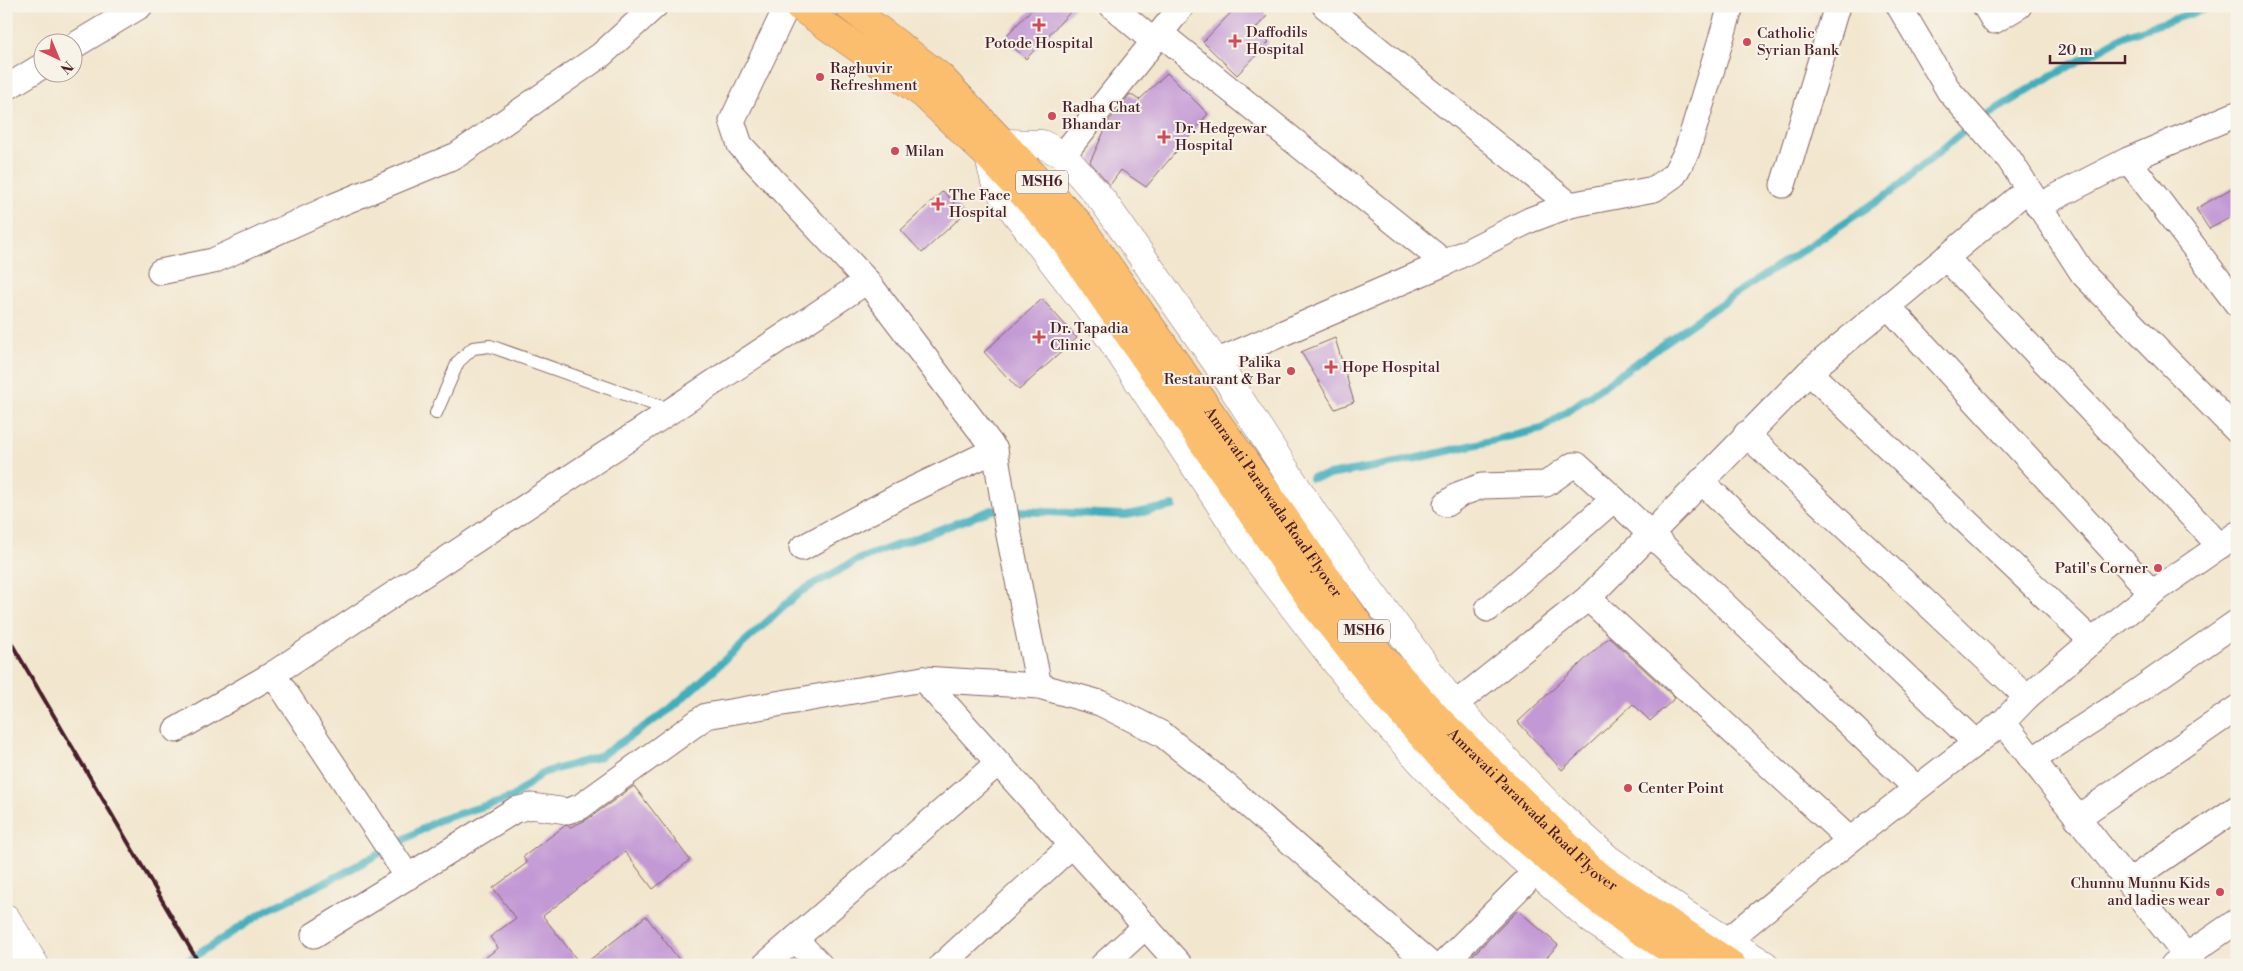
<svg xmlns="http://www.w3.org/2000/svg" width="2243" height="971" font-family="'Libre Bodoni',serif">
  <style>
    .lines { fill: none; stroke-linecap: round; stroke-linejoin: round }
    .stream { stroke: #3faebd; stroke-width: 8 }
    .building { fill: #c399d5 }
    .service-casing { stroke: #856564; stroke-width: 14 }
    .minor-casing { stroke: #856564; stroke-width: 27 }
    .tertiary-casing { stroke: #856564; stroke-width: 29 }
    .primary-casing { stroke: #856564; stroke-width: 29 }
    .service { stroke: #fff; stroke-width: 12 }
    .minor { stroke: #fff; stroke-width: 25 }
    .tertiary { stroke: #fff; stroke-width: 28 }
    .primary { stroke: #fbbd6e; stroke-width: 28 }
    .rail { stroke: #4a1f2b; stroke-width: 4 }
    .poi-dot { fill: #d1495b; stroke: #f7f3e8; stroke-width: 2 }
    .labels { text-anchor: middle; dominant-baseline: central; stroke-width: 4; stroke-linejoin: round; paint-order: stroke }
    .shield { fill: #f7f3e8; stroke: #7e5f64; stroke-width: 1 }
    .shield-label { font-size: 14px; font-weight: bold; fill: #4a1f2b }
    .poi-label { font-size: 15px; fill: #4a1f2b; stroke: #f7f3e8; text-anchor: start }
    .street-label { font-size: 15px; fill: #4a1f2b; stroke: #f7f3e8 }
  </style>
  <rect width="100%" height="100%" fill="#f7f3e8"/>
  <filter id="ink" filterUnits="userSpaceOnUse"><feTurbulence type="fractalNoise" baseFrequency=".02" numOctaves="2"/><feDisplacementMap in="SourceGraphic" scale="10" xChannelSelector="R" yChannelSelector="G"/><feConvolveMatrix kernelMatrix="1 2 1 2 8 2 1 2 1" color-interpolation-filters="sRGB"/></filter>
  <filter id="wash" filterUnits="userSpaceOnUse"><feTurbulence type="fractalNoise" baseFrequency=".0096" numOctaves="4" result="noise"/><feDisplacementMap in="SourceGraphic" scale="20" xChannelSelector="R" yChannelSelector="G"/><feGaussianBlur stdDeviation="1.12" result="paint"/><feColorMatrix in="noise" values="0 0 0 0 0 0 0 0 0 0 0 0 0 0 0 0 0 1.4 0 .05"/><feComposite in="paint" operator="in"/></filter>
  <g filter="url(#wash)">
    <rect width="100%" height="100%" fill="#f2e6ce"/>
    <g class="lines">
      <g class="stream">
        <path d="M 1312,478 L 1396,463 L 1542,429 L 1707,313 L 1894,190 L 1971,125 L 2039,83 L 2126,35 L 2208,8 L 2222,6"/>
        <path d="M 181,965 L 267,910 L 342,874 L 439,820 L 513,797 L 542,773 L 599,757 L 669,710 L 800,592 L 857,560 L 992,510 L 1126,515 L 1173,506"/>
      </g>
    </g>
    <g id="blocks">
      <g class="building">
        <path d="M 1035,6 L 1076,6 L 1026,59 L 1004,38 Z"/>
        <path d="M 1237,6 L 1257,6 L 1267,16 L 1255,29 L 1269,42 L 1237,75 L 1203,42 Z"/>
        <path d="M 1167,73 L 1208,114 L 1146,187 L 1121,170 L 1110,185 L 1090,162 L 1109,121 L 1130,94 L 1139,100 Z"/>
        <path d="M 2237,185 L 2237,214 L 2209,229 L 2196,209 Z"/>
        <path d="M 943,191 L 964,214 L 922,253 L 901,230 Z"/>
        <path d="M 1042,299 L 1077,338 L 1019,390 L 984,352 Z"/>
        <path d="M 1335,338 L 1354,402 L 1335,409 L 1301,352 Z"/>
        <path d="M 1609,637 L 1675,698 L 1650,721 L 1633,704 L 1562,770 L 1518,722 Z"/>
        <path d="M 634,786 L 690,860 L 653,889 L 625,852 L 543,916 L 581,965 L 476,965 L 498,948 L 490,937 L 516,918 L 493,888 L 527,863 L 523,857 L 566,825 L 571,827 L 588,819 Z"/>
        <path d="M 1518,910 L 1558,945 L 1540,965 L 1463,965 Z"/>
        <path d="M 646,916 L 683,965 L 583,965 Z"/>
      </g>
    </g>
  </g>
  <g filter="url(#ink)">
    <use href="#blocks" fill-opacity="0" stroke="#856564" stroke-width="1"/>
    <g class="lines">
      <g class="service-casing">
        <path id="service" d="M 436,413 L 458,362 L 473,348 L 490,346 L 670,410"/>
      </g>
      <g class="minor-casing">
        <g id="minor">
          <path d="M 787,6 L 732,121 L 740,145 L 867,281 L 995,450 L 1008,530 L 1039,686"/>
          <path d="M 1112,6 L 1153,41"/>
          <path d="M 1325,6 L 1570,205"/>
          <path d="M 1899,6 L 1949,91 L 2009,159 L 2083,274 L 2237,431"/>
          <path d="M 1985,6 L 1994,21 L 2019,6"/>
          <path d="M 1160,33 L 1445,263"/>
          <path d="M 72,47 L 140,6"/>
          <path d="M 6,88 L 42,66"/>
          <path d="M 1063,155 L 1182,6"/>
          <path d="M 2128,160 L 2237,304"/>
          <path d="M 1783,185 L 1837,6"/>
          <path d="M 2038,206 L 2128,160 L 2237,114"/>
          <path d="M 1946,258 L 2220,546"/>
          <path d="M 160,272 L 213,261 L 334,206 L 457,155 L 601,55 L 655,6"/>
          <path d="M 1888,306 L 2152,593"/>
          <path d="M 1216,362 L 1445,263 L 1530,220 L 1570,205 L 1654,189 L 1674,175 L 1687,151 L 1731,6"/>
          <path d="M 1809,372 L 2092,641"/>
          <path d="M 1746,434 L 2027,697"/>
          <path d="M 1701,481 L 1976,743"/>
          <path d="M 1446,504 L 1460,494 L 1482,486 L 1546,484 L 1573,465 L 1577,465 L 1614,499"/>
          <path d="M 802,548 L 897,497 L 995,450"/>
          <path d="M 1588,598 L 1850,840"/>
          <path d="M 1488,609 L 1614,499 L 1916,788"/>
          <path d="M 273,674 L 408,877"/>
          <path d="M 923,679 L 1180,965"/>
          <path d="M 1454,705 L 1588,598 L 1809,372 L 2027,190"/>
          <path d="M 2003,722 L 2193,965"/>
          <path d="M 176,730 L 273,674 L 867,281"/>
          <path d="M 2032,760 L 2128,698 L 2237,622"/>
          <path d="M 2077,818 L 2237,708"/>
          <path d="M 2128,882 L 2237,808"/>
          <path d="M 314,935 L 515,810 L 531,806 L 567,811 L 580,807 L 706,716 L 923,679 L 1039,686 L 1100,703 L 1162,734 L 1228,787 L 1431,965"/>
          <path d="M 795,939 L 820,965"/>
          <path d="M 1727,941 L 1850,840 L 2003,722 L 2027,697 L 2092,641 L 2152,593 L 2237,534"/>
          <path d="M 6,954 L 24,947"/>
          <path d="M 765,965 L 998,763"/>
          <path d="M 942,965 L 1072,845"/>
          <path d="M 1103,965 L 1146,926"/>
          <path d="M 1442,965 L 1536,871"/>
          <path d="M 2173,965 L 2237,921"/>
        </g>
      </g>
      <g class="tertiary-casing">
        <g id="tertiary">
          <path d="M 1005,143 L 1042,144 L 1063,155 L 1103,201 L 1216,362 L 1314,514 L 1454,705 L 1551,807 L 1607,858 L 1685,914 L 1765,965"/>
          <path d="M 989,157 L 995,182 L 1007,202 L 1100,323 L 1255,557 L 1364,699 L 1445,788 L 1536,871 L 1592,920 L 1658,965"/>
          <path d="M 6,918 L 35,965"/>
        </g>
      </g>
      <g class="primary-casing">
        <g id="primary">
          <path d="M 798,6 L 924,95 L 989,157 L 1059,233 L 1314,604 L 1387,696 L 1448,765 L 1522,836 L 1575,882 L 1632,925 L 1693,965"/>
          <path id="s1" d="M 848,6 L 940,76 L 1077,221 L 1381,656 L 1439,720 L 1595,873 L 1732,965"/>
        </g>
      </g>
      <use href="#service" class="service"/>
      <use href="#minor" class="minor"/>
      <use href="#tertiary" class="tertiary"/>
      <use href="#primary" class="primary"/>
      <path class="rail" d="M 6,634 L 200,965"/>
    </g>
  </g>
  <g class="poi-dot">
    <path d="M1036.5 17.5h5v5h5v5h-5v5h-5v-5h-5v-5h5z"/>
    <path d="M1232.5 33.5h5v5h5v5h-5v5h-5v-5h-5v-5h5z"/>
    <circle cx="1747" cy="42" r="5"/>
    <circle cx="820" cy="77" r="5"/>
    <circle cx="1052" cy="116" r="5"/>
    <path d="M1161.5 129.5h5v5h5v5h-5v5h-5v-5h-5v-5h5z"/>
    <circle cx="895" cy="151" r="5"/>
    <path d="M935.5 196.5h5v5h5v5h-5v5h-5v-5h-5v-5h5z"/>
    <path d="M1036.5 329.5h5v5h5v5h-5v5h-5v-5h-5v-5h5z"/>
    <path d="M1328.5 359.5h5v5h5v5h-5v5h-5v-5h-5v-5h5z"/>
    <circle cx="1291" cy="371" r="5"/>
    <circle cx="2158" cy="568" r="5"/>
    <circle cx="1628" cy="788" r="5"/>
    <circle cx="2220" cy="892" r="5"/>
  </g>
  <g class="labels">
    <g class="shield">
      <rect x="1016" y="170.5" width="52" height="23" rx="4"/>
      <rect x="1338" y="619.5" width="52" height="23" rx="4"/>
    </g>
    <g class="shield-label">
      <text x="1042" y="182">MSH6</text>
      <text x="1364" y="631">MSH6</text>
    </g>
    <g class="poi-label">
      <text x="1246" y="32">Daffodils<tspan x="1246" dy="17">Hospital</tspan></text>
      <text x="1757" y="33">Catholic<tspan x="1757" dy="17">Syrian Bank</tspan></text>
      <text x="1039" y="43" text-anchor="middle">Potode Hospital</text>
      <text x="830" y="68">Raghuvir<tspan x="830" dy="17">Refreshment</tspan></text>
      <text x="1062" y="107">Radha Chat<tspan x="1062" dy="17">Bhandar</tspan></text>
      <text x="1175" y="128">Dr. Hedgewar<tspan x="1175" dy="17">Hospital</tspan></text>
      <text x="905" y="151">Milan</text>
      <text x="949" y="195">The Face<tspan x="949" dy="17">Hospital</tspan></text>
      <text x="1050" y="328">Dr. Tapadia<tspan x="1050" dy="17">Clinic</tspan></text>
      <text x="1281" y="362" text-anchor="end">Palika<tspan x="1281" dy="17">Restaurant &amp; Bar</tspan></text>
      <text x="1342" y="367">Hope Hospital</text>
      <text x="2148" y="568" text-anchor="end">Patil's Corner</text>
      <text x="1638" y="788">Center Point</text>
      <text x="2210" y="883" text-anchor="end">Chunnu Munnu Kids<tspan x="2210" dy="17">and ladies wear</tspan></text>
    </g>
    <g class="street-label">
      <text stroke="none"><textPath href="#s1" startOffset="658">Amravati Paratwada Road Flyover</textPath></text>
      <text stroke="none"><textPath href="#s1" startOffset="1062">Amravati Paratwada Road Flyover</textPath></text>
    </g>
  </g>
  <rect width="2243" height="971" fill="none" stroke="#f7f3e8" stroke-width="25"/>
  <g transform="translate(58 58) rotate(136)"><circle r="24" fill="#f7f3e8" stroke="#b29e9c"/>
  <path d="M0-4L9 19L0 12L-9 19Z" fill="#d1495b"/>
  <text y="-8" font-size="14" font-weight="bold" text-anchor="middle" fill="#4a1f2b">N</text>
  </g>
  <path d="M2050 55v8h75v-8" fill="none" stroke="#4a1f2b" stroke-width="2.5"/>
  <text x="2058" y="55" font-size="15" fill="#4a1f2b" stroke="#f7f3e8" stroke-width="4" paint-order="stroke">20 m</text>
</svg>
